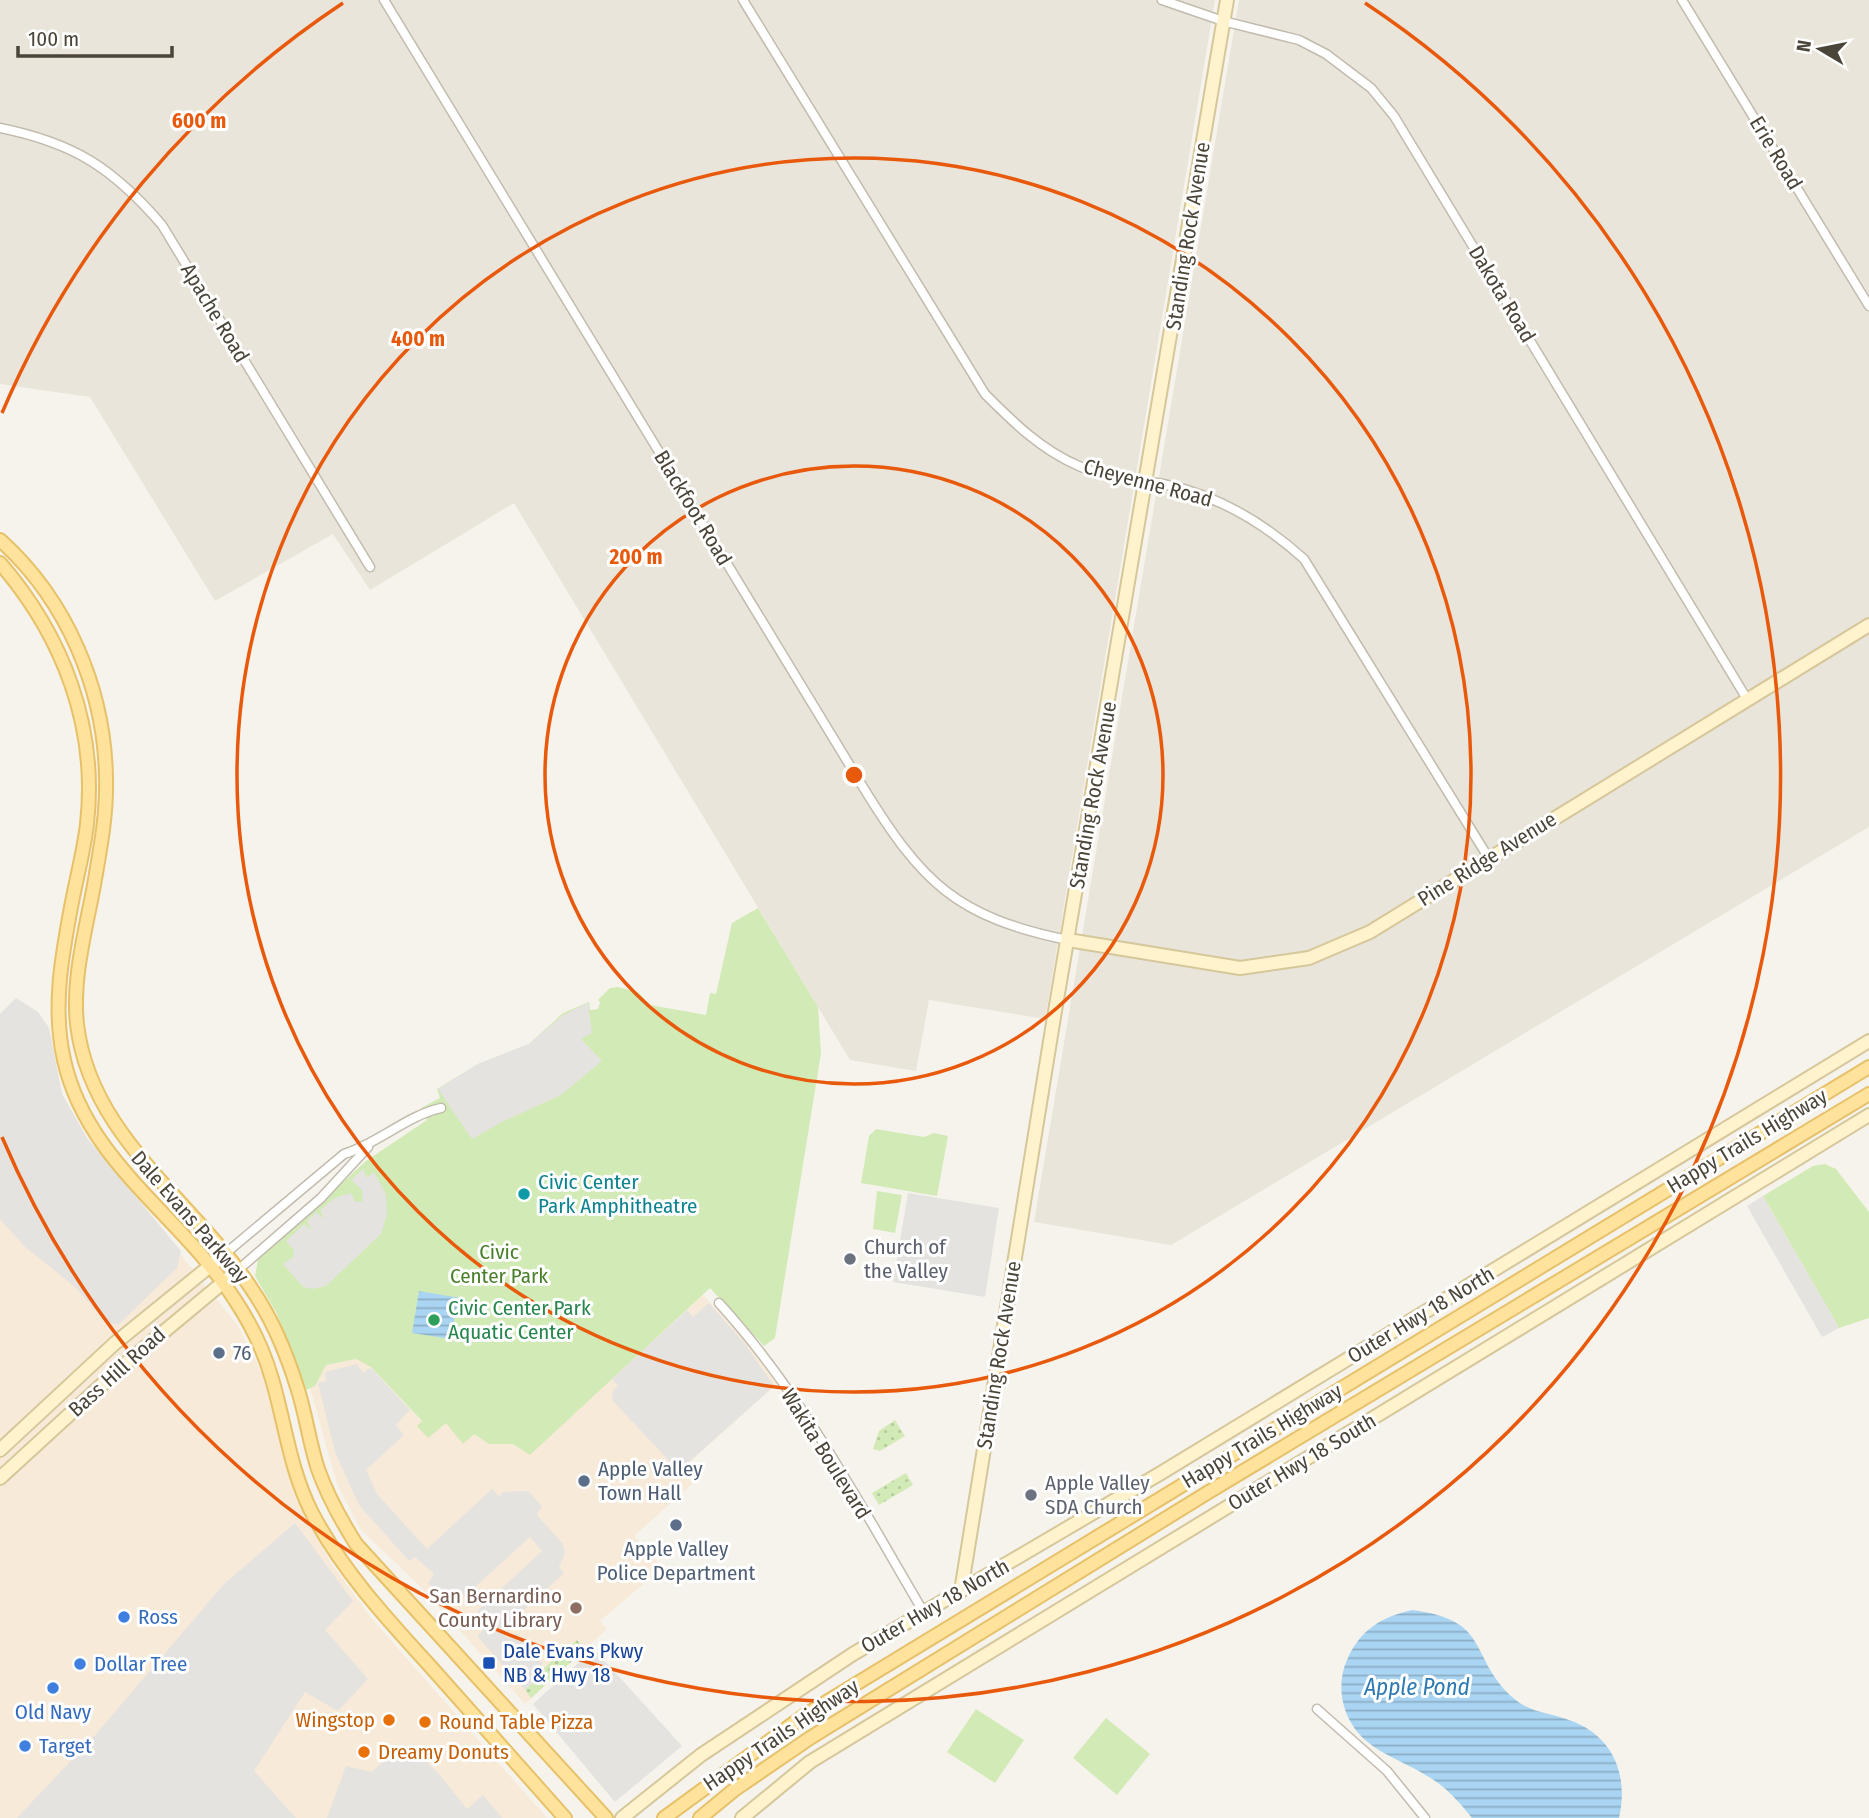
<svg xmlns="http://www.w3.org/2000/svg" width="1869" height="1818" font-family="'Fira Sans Condensed',sans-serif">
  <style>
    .residential { fill: #eae5da }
    .commercial { fill: #f7ead8 }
    .green { fill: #d2eab5 }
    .garden { fill: url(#garden-dots) }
    .parking { fill: #e5e3e0 }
    .water { fill: url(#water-rules) }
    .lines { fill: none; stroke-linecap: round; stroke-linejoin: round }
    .street-casing { stroke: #c2bbae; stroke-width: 11 }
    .secondary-casing { stroke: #d6c79b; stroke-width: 16 }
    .primary-casing { stroke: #e6c16a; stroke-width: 16 }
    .street { stroke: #fff; stroke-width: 8 }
    .secondary { stroke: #fff3cd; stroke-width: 12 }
    .primary { stroke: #ffe39c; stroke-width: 12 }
    .ring { fill: none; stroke: #e8590c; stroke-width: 3.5 }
    .culture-dot { fill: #0f9aa8; stroke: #fff; stroke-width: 2.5 }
    .worship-dot { fill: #6b7280; stroke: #fff; stroke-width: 2.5 }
    .leisure-dot { fill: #2e9e5b; stroke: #fff; stroke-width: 2.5 }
    .service-dot { fill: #5c6f8a; stroke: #fff; stroke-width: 2.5 }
    .education-dot { fill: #8d6e63; stroke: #fff; stroke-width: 2.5 }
    .shop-dot { fill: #3f7fe0; stroke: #fff; stroke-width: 2.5 }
    .transit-dot { fill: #1a4fb4; stroke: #fff; stroke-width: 2.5 }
    .food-dot { fill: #e8710a; stroke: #fff; stroke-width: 2.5 }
    .labels { text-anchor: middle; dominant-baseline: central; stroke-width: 6; stroke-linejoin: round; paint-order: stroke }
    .street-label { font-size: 21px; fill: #4b4439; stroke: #fff }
    .culture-label { font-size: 21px; fill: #0d838f; stroke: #fff; text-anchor: start }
    .worship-label { font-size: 21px; fill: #5b616d; stroke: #fff; text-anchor: start }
    .park-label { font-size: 21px; fill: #4a7f2a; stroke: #fff }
    .leisure-label { font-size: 21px; fill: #27864d; stroke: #fff; text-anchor: start }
    .service-label { font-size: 21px; fill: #4e5e75; stroke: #fff; text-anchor: start }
    .education-label { font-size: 21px; fill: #785e54; stroke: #fff; text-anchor: end }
    .shop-label { font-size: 21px; fill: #366cbe; stroke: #fff; text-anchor: start }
    .transit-label { font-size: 21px; fill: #164399; stroke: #fff; text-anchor: start }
    .food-label { font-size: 21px; fill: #c56008; stroke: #fff; text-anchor: start }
    .water-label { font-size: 23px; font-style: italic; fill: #2e7ab2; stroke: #fff }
    .centre { fill: #e8590c; stroke: #fff; stroke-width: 3.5 }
    .ring-label { font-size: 21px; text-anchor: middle; font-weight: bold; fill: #e8590c; stroke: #fff; stroke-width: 6; stroke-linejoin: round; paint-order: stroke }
  </style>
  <defs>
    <pattern id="garden-dots" width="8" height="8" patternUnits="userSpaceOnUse" patternTransform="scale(1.75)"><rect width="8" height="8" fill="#d2eab5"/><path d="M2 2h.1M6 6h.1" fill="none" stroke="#b6ca9c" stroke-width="1.8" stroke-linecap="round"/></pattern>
    <pattern id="water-rules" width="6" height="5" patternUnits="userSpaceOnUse" patternTransform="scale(1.75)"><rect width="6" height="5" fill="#a9d4f2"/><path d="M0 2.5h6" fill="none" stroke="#8caec5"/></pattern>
  </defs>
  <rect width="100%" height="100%" fill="#f6f3ec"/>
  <g class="residential">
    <path d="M 0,0 L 1215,0 L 1045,1019 L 929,1000 L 916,1071 L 850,1060 L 514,503 L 370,590 L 333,534 L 215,601 L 90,397 L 0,384 Z"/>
    <path d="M 1239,0 L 1869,0 L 1869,827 L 1171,1245 L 1034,1222 Z"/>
  </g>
  <g class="commercial">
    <path d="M 16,998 L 38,1012 L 49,1028 L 62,1094 L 87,1138 L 238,1326 L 262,1374 L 295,1497 L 331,1563 L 372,1619 L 547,1818 L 0,1818 L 0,1014 Z"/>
    <path d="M 703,1295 L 748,1343 L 777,1384 L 683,1468 L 692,1484 L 634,1536 L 662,1568 L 600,1621 L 607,1629 L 525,1704 L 422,1588 L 361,1530 L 337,1484 L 310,1388 L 315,1386 L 326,1365 L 356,1359 L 371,1367 L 422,1422 L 428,1437 L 446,1422 L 474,1434 L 489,1444 L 513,1444 L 530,1454 Z"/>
  </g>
  <g class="green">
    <path d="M 758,908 L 818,1007 L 821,1053 L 775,1338 L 764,1346 L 710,1288 L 530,1455 L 513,1444 L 489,1444 L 474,1434 L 463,1444 L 446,1423 L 428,1438 L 417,1426 L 422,1421 L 371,1367 L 356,1359 L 326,1365 L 315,1386 L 306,1390 L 277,1314 L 255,1276 L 258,1260 L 366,1161 L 427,1120 L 421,1108 L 440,1098 L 437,1089 L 478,1064 L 529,1044 L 563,1013 L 589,1002 L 590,1010 L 598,1009 L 600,1002 L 598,1000 L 610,988 L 618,987 L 638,992 L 650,1005 L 706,1015 L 710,993 L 716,994 L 732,923 Z"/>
    <path d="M 876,1129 L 924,1137 L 934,1133 L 948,1136 L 937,1196 L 861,1183 L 869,1136 Z"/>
    <path d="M 1825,1164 L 1836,1169 L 1869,1212 L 1869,1318 L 1839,1328 L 1763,1196 L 1813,1166 Z"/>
    <path d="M 877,1191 L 902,1195 L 895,1233 L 873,1229 Z"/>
    <path d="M 976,1709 L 1024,1740 L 995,1783 L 947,1752 Z"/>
    <path d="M 1106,1718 L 1150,1754 L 1117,1795 L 1073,1758 Z"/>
  </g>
  <g class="garden">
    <path d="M 895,1420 L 905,1436 L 880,1451 L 873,1449 L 879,1431 Z"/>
    <path d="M 906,1473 L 913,1485 L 879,1505 L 872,1493 Z"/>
    <path d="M 577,1640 L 585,1649 L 531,1698 L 525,1690 L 540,1676 L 538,1673 Z"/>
  </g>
  <g class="parking">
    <path d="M 16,998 L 38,1012 L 49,1028 L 62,1094 L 87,1138 L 181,1251 L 177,1268 L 119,1324 L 107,1323 L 74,1286 L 24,1246 L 0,1219 L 0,1014 Z"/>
    <path d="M 588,1003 L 592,1033 L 581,1039 L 602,1061 L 561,1095 L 502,1122 L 472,1139 L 438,1089 L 478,1064 L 529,1044 L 563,1015 Z"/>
    <path d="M 363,1169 L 367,1178 L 374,1172 L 386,1194 L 387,1214 L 381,1234 L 326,1286 L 313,1289 L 303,1287 L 283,1264 L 293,1257 L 294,1250 L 286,1241 L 304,1224 L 312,1230 L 307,1221 L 316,1212 L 324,1219 L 320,1210 L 335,1198 L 351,1193 L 355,1202 L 363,1201 L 362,1190 L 351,1180 Z"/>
    <path d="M 908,1193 L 999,1208 L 985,1297 L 893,1282 Z"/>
    <path d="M 1763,1196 L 1839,1328 L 1822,1337 L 1747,1206 Z"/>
    <path d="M 709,1303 L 745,1344 L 774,1386 L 682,1468 L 674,1466 L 612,1400 L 613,1390 L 618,1386 L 612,1379 L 687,1310 L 693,1317 Z"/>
    <path d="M 357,1364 L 363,1373 L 370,1368 L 374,1371 L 410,1410 L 396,1425 L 404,1435 L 366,1470 L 377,1494 L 427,1549 L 492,1489 L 499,1496 L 503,1492 L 528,1491 L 542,1506 L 537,1515 L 562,1543 L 565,1553 L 559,1567 L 564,1573 L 501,1631 L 508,1639 L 516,1633 L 543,1664 L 536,1671 L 540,1676 L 525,1690 L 477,1636 L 489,1624 L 477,1611 L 542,1551 L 530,1537 L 465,1596 L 454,1589 L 442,1598 L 428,1583 L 434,1574 L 415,1557 L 409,1561 L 359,1505 L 335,1452 L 318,1383 L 326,1381 L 325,1372 Z"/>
    <path d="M 295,1523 L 353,1601 L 325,1630 L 368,1679 L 338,1711 L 305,1692 L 254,1771 L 296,1818 L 17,1818 L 96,1734 L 224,1584 Z"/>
    <path d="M 594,1649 L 682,1746 L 615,1802 L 533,1704 Z"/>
    <path d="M 402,1744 L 414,1750 L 439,1774 L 467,1809 L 483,1795 L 502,1818 L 327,1818 L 346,1766 L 372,1772 Z"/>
  </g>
  <g class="water">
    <path d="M 419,1291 L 466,1299 L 464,1309 L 456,1308 L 451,1339 L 412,1333 Z"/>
    <path d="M 1412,1610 C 1491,1620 1468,1655 1511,1696 C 1529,1713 1548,1712 1569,1720 C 1613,1735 1629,1775 1619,1818 L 1472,1818 C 1462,1805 1451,1793 1438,1783 C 1402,1756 1355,1753 1343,1702 C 1340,1688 1341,1673 1347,1660 C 1360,1630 1381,1617 1412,1610 Z"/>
  </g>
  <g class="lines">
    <g class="street-casing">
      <g id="street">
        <path d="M 384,0 L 863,787 C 922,883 956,917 1068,940"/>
        <path d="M 743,0 L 985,394 C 1013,422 1041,450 1079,466 C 1103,477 1137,479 1163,484 C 1218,495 1263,522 1304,559 L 1488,857"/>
        <path d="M 1162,0 L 1223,21 L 1299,40 L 1326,54 L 1371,88 L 1394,116 L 1747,699"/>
        <path d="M 1682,0 L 1869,306"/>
        <path d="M 0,128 C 74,143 113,168 162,225 L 370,567"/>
        <path d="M 226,1253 L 344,1154 C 379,1143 406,1116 441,1108"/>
        <path d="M 238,1270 L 321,1198 L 368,1147"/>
        <path d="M 719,1303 C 802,1394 861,1506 923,1611"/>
        <path d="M 1317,1709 L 1387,1771 L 1425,1818"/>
      </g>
    </g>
    <g class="secondary-casing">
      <g id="secondary">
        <path d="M 1068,940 L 1240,968 L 1309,958 L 1370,932 L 1869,625"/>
        <path d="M 0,1450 L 114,1344 L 226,1253"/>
        <path d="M 0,1478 L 119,1369 L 238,1270"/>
        <path d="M 961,1591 L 1053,1023 L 1227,0"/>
        <path d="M 622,1818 L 701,1755 L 853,1654 L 1161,1473 L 1869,1041"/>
        <path d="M 742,1818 L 810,1762 L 1869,1115"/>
      </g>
    </g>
    <g class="primary-casing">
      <g id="primary">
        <path d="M 0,540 C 67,600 105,690 106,779 C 107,815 100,850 94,885 C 86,929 72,978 77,1024 C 90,1138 195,1201 253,1291 C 272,1319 287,1355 297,1387 C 306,1414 309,1442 318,1469 C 327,1495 341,1520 356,1544 L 606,1818"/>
        <path d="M 0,563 C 63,636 98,727 87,824 C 84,850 77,876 72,902 C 62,955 52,1007 64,1060 C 87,1163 182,1216 235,1300 C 251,1324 264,1351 272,1379 C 285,1423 290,1469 311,1511 C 341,1569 386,1618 430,1666 C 475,1716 520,1767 565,1818"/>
        <path d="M 664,1818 L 805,1715 L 1869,1067"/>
        <path d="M 700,1818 L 734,1790 L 810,1738 L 1207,1493 L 1869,1094"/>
      </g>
    </g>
    <use href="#street" class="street"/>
    <use href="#secondary" class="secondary"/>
    <use href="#primary" class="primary"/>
  </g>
  <g class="ring">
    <circle cx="854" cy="775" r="309"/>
    <circle cx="854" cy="775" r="617"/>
    <path d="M2 413A926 926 0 0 1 343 3M1365 3A926 926 0 1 1 2 1137"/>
  </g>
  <circle class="culture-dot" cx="524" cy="1194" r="7"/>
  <g class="worship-dot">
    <circle cx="850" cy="1259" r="7"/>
    <circle cx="1031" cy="1495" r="7"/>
  </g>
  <circle class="leisure-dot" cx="434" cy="1320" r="7"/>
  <g class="service-dot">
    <circle cx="219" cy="1353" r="7"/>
    <circle cx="584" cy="1481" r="7"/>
    <circle cx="676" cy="1525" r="7"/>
  </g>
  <circle class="education-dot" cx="576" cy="1608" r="7"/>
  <g class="shop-dot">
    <circle cx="124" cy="1617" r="7"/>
    <circle cx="80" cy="1664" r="7"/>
    <circle cx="53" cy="1688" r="7"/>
    <circle cx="25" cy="1746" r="7"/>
  </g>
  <rect class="transit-dot" x="482" y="1656" width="14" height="14" rx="3.5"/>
  <g class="food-dot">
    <circle cx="389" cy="1720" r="7"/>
    <circle cx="425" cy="1722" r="7"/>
    <circle cx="364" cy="1752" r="7"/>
  </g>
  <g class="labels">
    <g class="street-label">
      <text transform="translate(1776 153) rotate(59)">Erie Road</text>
      <text transform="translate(1188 236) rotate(-81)">Standing Rock Avenue</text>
      <text transform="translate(1502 294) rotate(59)">Dakota Road</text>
      <text transform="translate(215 313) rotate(59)">Apache Road</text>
      <text transform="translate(1148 483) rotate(15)">Cheyenne Road</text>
      <text transform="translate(693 508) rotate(59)">Blackfoot Road</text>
      <text transform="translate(1093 795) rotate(-80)">Standing Rock Avenue</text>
      <text transform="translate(1487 859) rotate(-32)">Pine Ridge Avenue</text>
      <text transform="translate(1747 1141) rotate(-31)">Happy Trails Highway</text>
      <text transform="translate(190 1217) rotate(49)">Dale Evans Parkway</text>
      <text transform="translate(1421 1315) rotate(-31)">Outer Hwy 18 North</text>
      <text transform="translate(999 1355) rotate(-81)">Standing Rock Avenue</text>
      <text transform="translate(117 1372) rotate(-42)">Bass Hill Road</text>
      <text transform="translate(1262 1436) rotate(-31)">Happy Trails Highway</text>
      <text transform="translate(826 1454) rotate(58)">Wakita Boulevard</text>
      <text transform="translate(1302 1462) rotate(-31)">Outer Hwy 18 South</text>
      <text transform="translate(935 1606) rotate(-30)">Outer Hwy 18 North</text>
      <text transform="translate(781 1735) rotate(-34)">Happy Trails Highway</text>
    </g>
    <g class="culture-label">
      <text x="538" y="1182">Civic Center<tspan x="538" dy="24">Park Amphitheatre</tspan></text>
    </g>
    <g class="worship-label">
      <text x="864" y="1247">Church of<tspan x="864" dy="24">the Valley</tspan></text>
      <text x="1045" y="1483">Apple Valley<tspan x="1045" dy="24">SDA Church</tspan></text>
    </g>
    <g class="park-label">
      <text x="499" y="1252">Civic<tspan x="499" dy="24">Center Park</tspan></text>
    </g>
    <g class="leisure-label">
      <text x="448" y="1308">Civic Center Park<tspan x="448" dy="24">Aquatic Center</tspan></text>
    </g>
    <g class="service-label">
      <text x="233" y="1353">76</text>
      <text x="598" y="1469">Apple Valley<tspan x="598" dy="24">Town Hall</tspan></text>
      <text x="676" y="1549" text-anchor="middle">Apple Valley<tspan x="676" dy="24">Police Department</tspan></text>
    </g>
    <g class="education-label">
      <text x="562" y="1596">San Bernardino<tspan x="562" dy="24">County Library</tspan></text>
    </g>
    <g class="shop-label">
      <text x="138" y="1617">Ross</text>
      <text x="94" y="1664">Dollar Tree</text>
      <text x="53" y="1712" text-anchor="middle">Old Navy</text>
      <text x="39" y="1746">Target</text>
    </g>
    <g class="transit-label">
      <text x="503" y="1651">Dale Evans Pkwy<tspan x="503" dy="24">NB &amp; Hwy 18</tspan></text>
    </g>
    <g class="food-label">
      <text x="375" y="1720" text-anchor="end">Wingstop</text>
      <text x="439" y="1722">Round Table Pizza</text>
      <text x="378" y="1752">Dreamy Donuts</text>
    </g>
    <g class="water-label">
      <text x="1417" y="1687">Apple Pond</text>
    </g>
  </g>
  <circle cx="854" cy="775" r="10" class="centre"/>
  <g class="ring-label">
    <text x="199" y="128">600 m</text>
    <text x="418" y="346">400 m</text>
    <text x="636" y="564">200 m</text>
  </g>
  <g transform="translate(1820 49) rotate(280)" stroke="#ffffff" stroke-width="5" paint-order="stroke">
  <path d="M0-5L12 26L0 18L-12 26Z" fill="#4b4439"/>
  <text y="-10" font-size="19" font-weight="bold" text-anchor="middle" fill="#4b4439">N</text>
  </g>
  <path d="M18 46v10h154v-10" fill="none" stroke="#4b4439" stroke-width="3.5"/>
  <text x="28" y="46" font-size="21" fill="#4b4439" stroke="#ffffff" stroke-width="5" paint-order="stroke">100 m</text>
</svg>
